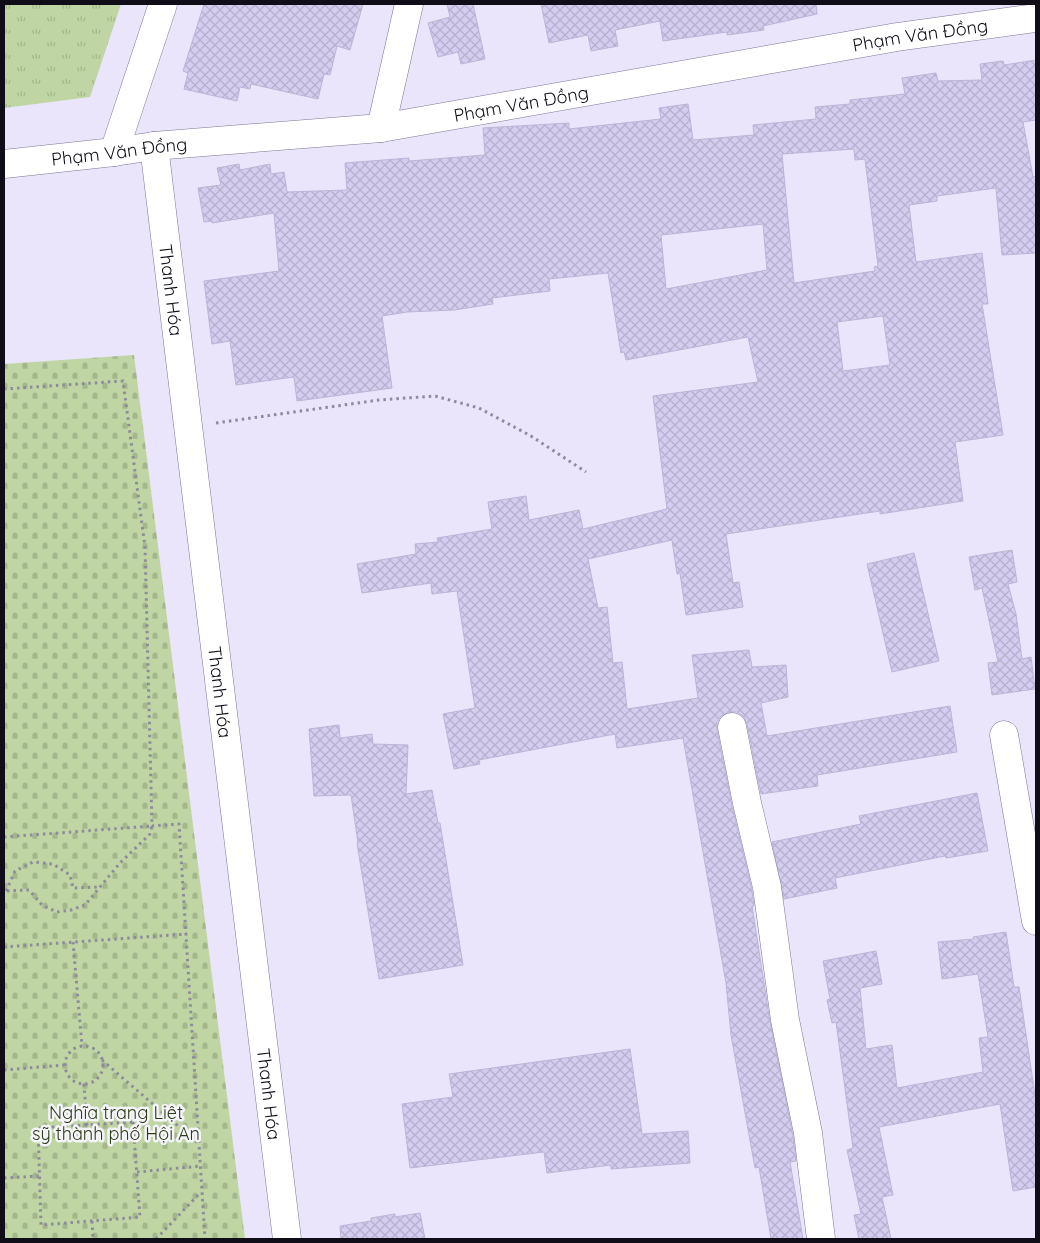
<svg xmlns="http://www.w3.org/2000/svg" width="1040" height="1243" font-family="Quicksand,sans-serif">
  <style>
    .cemetery { fill: url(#cemetery-stones) }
    .park { fill: url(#park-tufts) }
    .building { fill: url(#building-cross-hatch); stroke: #bcb4d6; fill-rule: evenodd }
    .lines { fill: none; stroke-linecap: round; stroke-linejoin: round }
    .minor-casing { stroke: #7d7695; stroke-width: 29 }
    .path { stroke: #8e8a9b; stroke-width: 3; stroke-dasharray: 2.5 4; stroke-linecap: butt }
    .minor { stroke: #fff; stroke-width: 28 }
    .labels { text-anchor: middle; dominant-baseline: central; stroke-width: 5; stroke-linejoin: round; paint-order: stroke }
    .street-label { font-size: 18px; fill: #100d18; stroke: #f6f4fb }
    .park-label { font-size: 18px; fill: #2b3c11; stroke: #f6f4fb }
  </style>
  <defs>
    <pattern id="cemetery-stones" width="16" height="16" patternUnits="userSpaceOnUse" patternTransform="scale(1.25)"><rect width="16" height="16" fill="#bfd6a4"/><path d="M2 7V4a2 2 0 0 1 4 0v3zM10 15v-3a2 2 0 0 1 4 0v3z" fill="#a3b68c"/></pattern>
    <pattern id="park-tufts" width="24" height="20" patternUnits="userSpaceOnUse" patternTransform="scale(1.25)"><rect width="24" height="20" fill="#bfd6a4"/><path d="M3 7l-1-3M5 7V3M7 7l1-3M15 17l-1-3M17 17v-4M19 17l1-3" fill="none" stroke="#a3b68c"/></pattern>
    <pattern id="building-cross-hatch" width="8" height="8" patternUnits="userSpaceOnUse" patternTransform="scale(1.25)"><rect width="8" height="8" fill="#d5cdf0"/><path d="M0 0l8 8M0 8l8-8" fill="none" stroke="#b6afcd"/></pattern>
  </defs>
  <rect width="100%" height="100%" fill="#eae5fa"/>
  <path class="cemetery" d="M 134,355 L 245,1239 L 4,1239 L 4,364 Z"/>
  <path class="park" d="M 4,4 L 121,4 L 90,97 L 4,108 Z"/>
  <g class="building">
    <path d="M 204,4 L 363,4 L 350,50 L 337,46 L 330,75 L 324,74 L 318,99 L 251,84 L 250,89 L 240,87 L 237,101 L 184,89 L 188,73 L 183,71 Z"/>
    <path d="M 447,4 L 473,4 L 485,59 L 461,64 L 458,52 L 438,57 L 428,23 L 450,17 Z"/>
    <path d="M 541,4 L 816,4 L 817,14 L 763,26 L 764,30 L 727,35 L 727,32 L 663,41 L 660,21 L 615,30 L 618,46 L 591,51 L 588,35 L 549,43 Z"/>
    <path d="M 1036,60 L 1036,120 L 1023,122 L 1033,177 L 1036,176 L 1036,253 L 1002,255 L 996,188 L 937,196 L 937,201 L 909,205 L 916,262 L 982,253 L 988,304 L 982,304 L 1003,435 L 955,442 L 963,501 L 880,514 L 880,511 L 726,534 L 733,583 L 739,582 L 743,607 L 686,615 L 680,573 L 677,574 L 672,540 L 588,559 L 598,608 L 607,607 L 613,663 L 622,662 L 627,709 L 698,698 L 692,655 L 749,650 L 752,667 L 786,665 L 788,697 L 761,703 L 767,736 L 950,706 L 957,752 L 817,775 L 818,786 L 761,794 L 747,724 L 744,717 L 737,712 L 729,712 L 721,716 L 717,722 L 717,730 L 732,806 L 752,890 L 754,906 L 752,906 L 770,1022 L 793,1136 L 796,1161 L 790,1162 L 803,1239 L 771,1239 L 759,1167 L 755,1168 L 731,1035 L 726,983 L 683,738 L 617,748 L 615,734 L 479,760 L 480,764 L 454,769 L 443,714 L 475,708 L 457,591 L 432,594 L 431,583 L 362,593 L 357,564 L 416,554 L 415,544 L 438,542 L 437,538 L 492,529 L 488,502 L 526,496 L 529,520 L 579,510 L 583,529 L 667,509 L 653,396 L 758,382 L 748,337 L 626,360 L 624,352 L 621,353 L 608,273 L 549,279 L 550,291 L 492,298 L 493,304 L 454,310 L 407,312 L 382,316 L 392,388 L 297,401 L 294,377 L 236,385 L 230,341 L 212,344 L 204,281 L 279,271 L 274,213 L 212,223 L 212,221 L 204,222 L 198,188 L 221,185 L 217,168 L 239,164 L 240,170 L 270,164 L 271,174 L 284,172 L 287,192 L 347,190 L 345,163 L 409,158 L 409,161 L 485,155 L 483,128 L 569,123 L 569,129 L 661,119 L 659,108 L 688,104 L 693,140 L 754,135 L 753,125 L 816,119 L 815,107 L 850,104 L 850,100 L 905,94 L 902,78 L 936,73 L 938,81 L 982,80 L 980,64 L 1003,61 L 1004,65 ZM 854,149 L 855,160 L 865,159 L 878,266 L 874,267 L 875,271 L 794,283 L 782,154 ZM 763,224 L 767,270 L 666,289 L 661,235 ZM 883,316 L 890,365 L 843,371 L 837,322 Z"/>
    <path d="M 1012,550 L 1017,582 L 1008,584 L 1016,614 L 1022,659 L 1031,657 L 1035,689 L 992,695 L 988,663 L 998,662 L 982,588 L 975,590 L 969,557 Z"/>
    <path d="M 914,553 L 939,661 L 892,672 L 867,564 Z"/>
    <path d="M 339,725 L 340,738 L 372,734 L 373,744 L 408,745 L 406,794 L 432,790 L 438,823 L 440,823 L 463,965 L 379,979 L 357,843 L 358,843 L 351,795 L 314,796 L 309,729 Z"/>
    <path d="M 977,793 L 988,851 L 946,858 L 945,856 L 835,878 L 837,888 L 784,899 L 772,842 L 861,824 L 859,816 Z"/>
    <path d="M 1006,932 L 1014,987 L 1019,987 L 1036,1102 L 1036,1187 L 1013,1191 L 1000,1104 L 879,1127 L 893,1195 L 882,1197 L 891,1239 L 859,1239 L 854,1215 L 861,1214 L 847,1150 L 853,1148 L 836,1022 L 832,1023 L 827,1000 L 830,999 L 823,961 L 876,951 L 882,984 L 860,988 L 866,1049 L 892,1045 L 897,1088 L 983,1072 L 979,1038 L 988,1037 L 978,974 L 942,979 L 938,942 L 974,939 L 973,937 Z"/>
    <path d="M 630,1049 L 642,1134 L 688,1131 L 690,1163 L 611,1169 L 611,1165 L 547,1173 L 544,1152 L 410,1168 L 402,1104 L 453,1097 L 449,1074 Z"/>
    <path d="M 420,1213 L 425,1239 L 341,1239 L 340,1226 L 371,1221 L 371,1218 L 395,1214 L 395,1217 Z"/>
  </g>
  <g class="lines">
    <g class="minor-casing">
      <g id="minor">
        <path d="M 381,128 L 409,4"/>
        <path id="s1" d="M 154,146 L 287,1239"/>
        <path d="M 114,152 L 163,4"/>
        <path id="s2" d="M 4,164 L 114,152 L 154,146 L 381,128 L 897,37 L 1036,18"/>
        <path d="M 732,727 L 747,803 L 767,887 L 785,1020 L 808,1133 L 821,1239"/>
        <path d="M 1004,735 L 1036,921"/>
      </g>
    </g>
    <g class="path">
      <path d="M 4,389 L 123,381 L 145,547 L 152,826 L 179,824 L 205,1239"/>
      <path d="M 216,423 L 379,400 L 435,396 L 479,408 L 531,436 L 586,472"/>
      <path d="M 4,837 L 152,826 L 150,834 L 120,863 L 85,905 L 71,910 L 57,912 L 42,905 L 29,890 L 4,891"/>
      <path d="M 6,891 L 15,871 L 33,862 L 53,864 L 70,875 L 73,888 L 100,887"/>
      <path d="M 73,942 L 82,1046"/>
      <path d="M 4,947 L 187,934"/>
      <circle cx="84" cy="1065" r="19"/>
      <path d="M 102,1060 L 199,1144"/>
      <path d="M 4,1070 L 64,1065"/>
      <path d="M 84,1084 L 87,1126"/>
      <path d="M 133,1122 L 140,1217 L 41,1225 L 38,1128 Z"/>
      <path d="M 137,1172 L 201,1166"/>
      <path d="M 4,1178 L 39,1176"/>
      <path d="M 92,1221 L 93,1239"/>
      <path d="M 156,1239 L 201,1192"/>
    </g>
    <use href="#minor" class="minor"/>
  </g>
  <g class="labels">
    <g class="street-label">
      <text stroke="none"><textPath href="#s2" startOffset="926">Phạm Văn Đồng</textPath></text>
      <text stroke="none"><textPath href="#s2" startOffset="521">Phạm Văn Đồng</textPath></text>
      <text stroke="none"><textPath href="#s2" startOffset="116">Phạm Văn Đồng</textPath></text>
      <text stroke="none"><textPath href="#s1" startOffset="145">Thanh Hóa</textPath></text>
      <text stroke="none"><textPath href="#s1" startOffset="550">Thanh Hóa</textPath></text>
      <text stroke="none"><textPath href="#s1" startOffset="955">Thanh Hóa</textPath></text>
    </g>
    <g class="park-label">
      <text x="116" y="1112">Nghĩa trang Liệt<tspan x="116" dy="21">sỹ thành phố Hội An</tspan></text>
    </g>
  </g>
  <rect width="1040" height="1243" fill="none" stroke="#100d18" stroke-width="10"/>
</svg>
